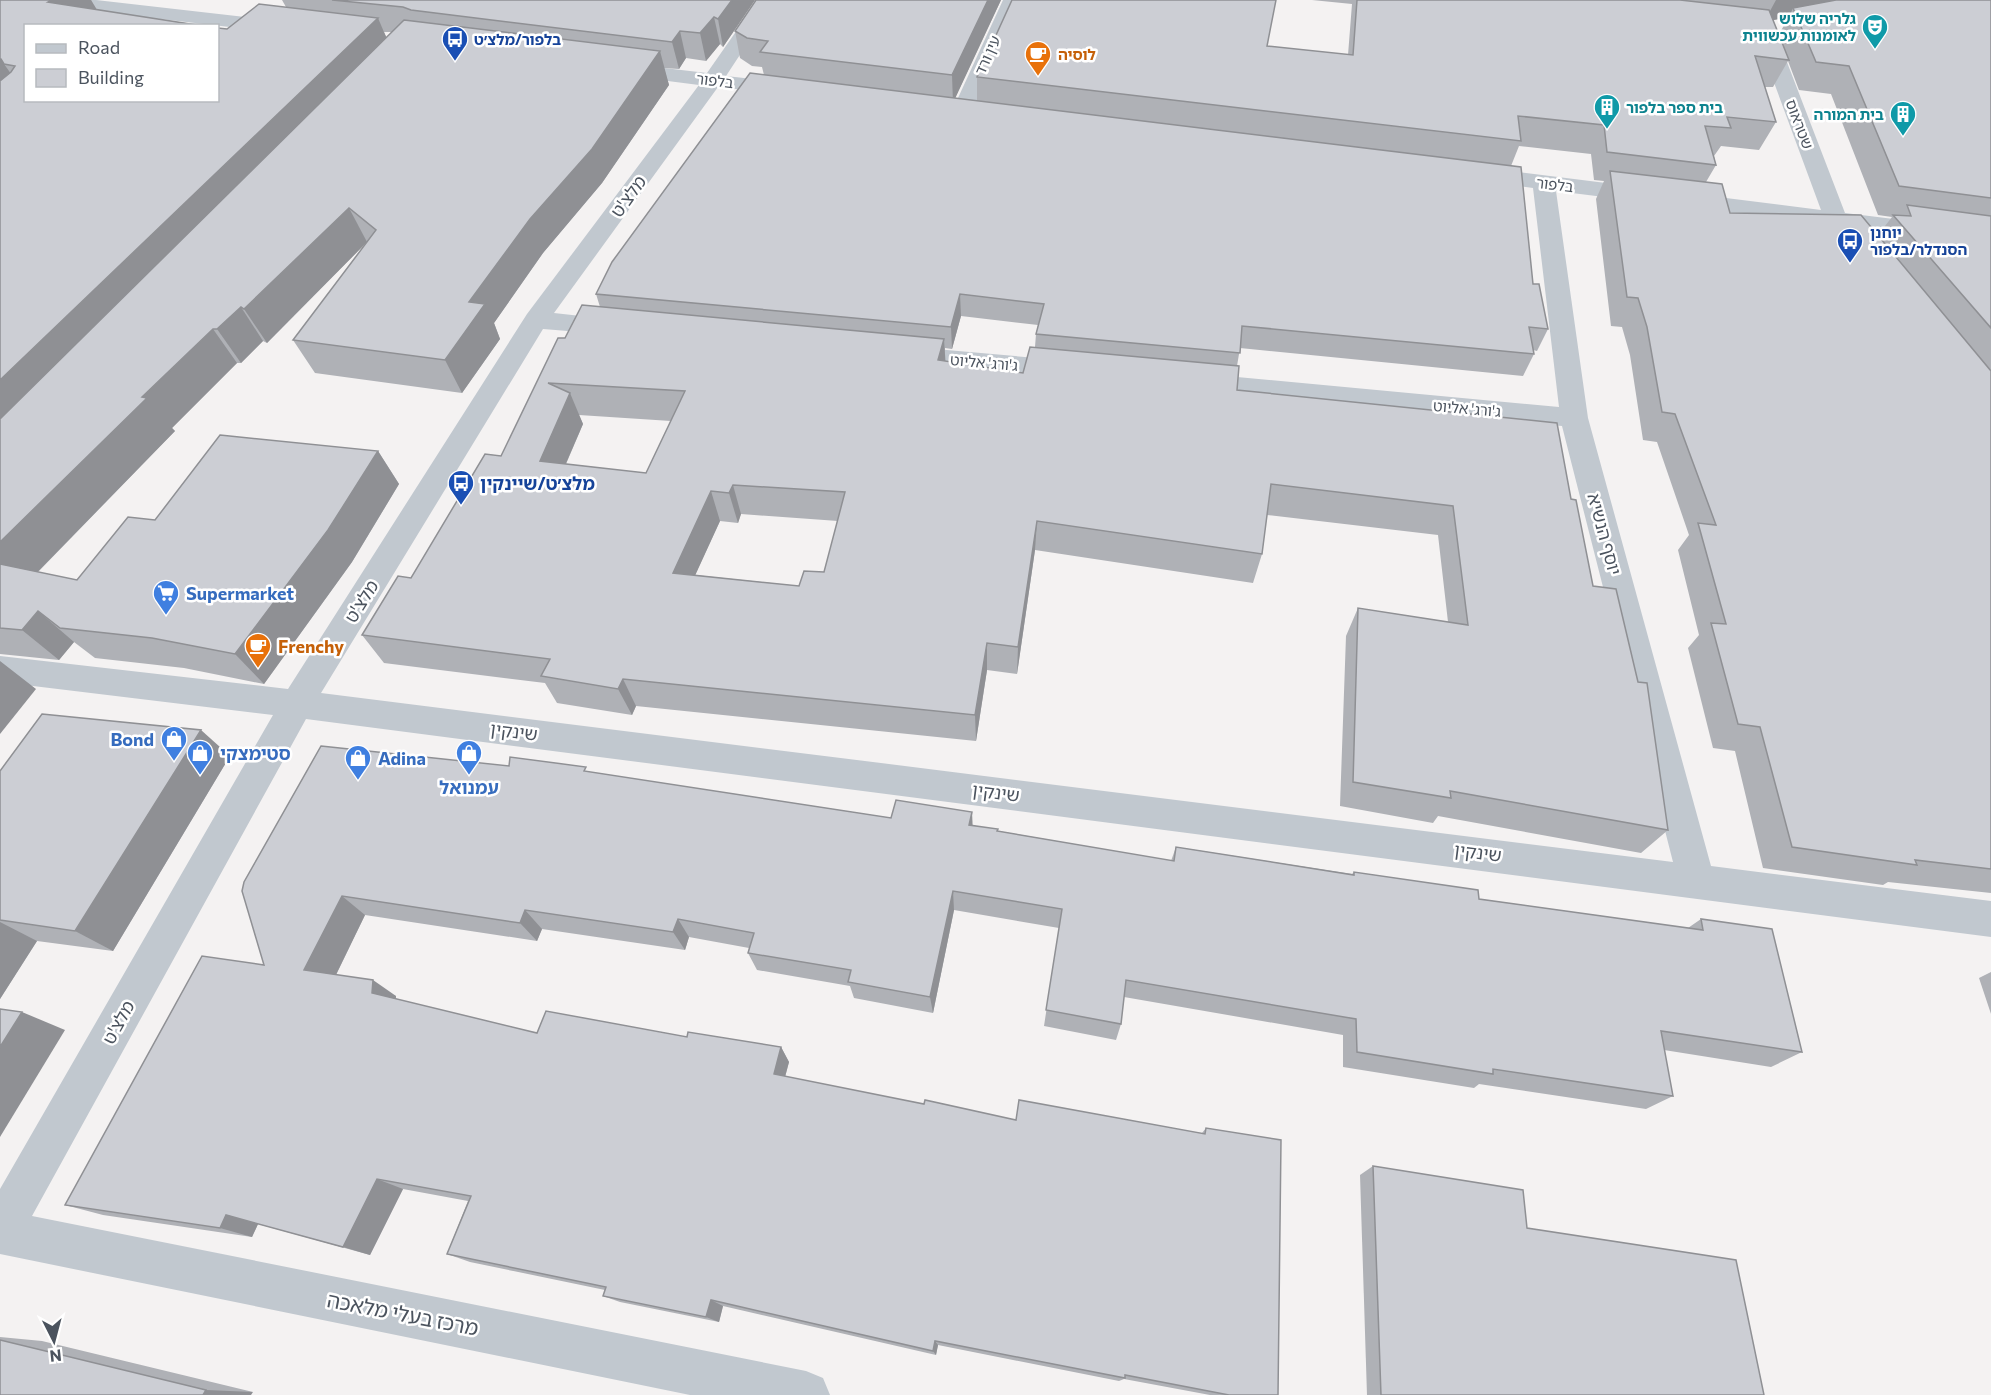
<svg xmlns="http://www.w3.org/2000/svg" width="1991" height="1395" font-family="Commissioner,'Noto Sans Hebrew',sans-serif">
  <style>
    .lines { fill: none; stroke-linecap: round; stroke-linejoin: round }
    .minor { fill: #c1c8cf; fill-rule: evenodd }
    .wall { fill: #afb1b6; fill-rule: evenodd }
    .shaded-wall { fill: #8f9094 }
    .building { fill: #ccced4; stroke: #8f9094; stroke-width: 1.5; fill-rule: evenodd }
    .labels { text-anchor: middle; dominant-baseline: central; stroke-width: 5; stroke-linejoin: round; paint-order: stroke }
    .far-culture-label { font-size: 15px; font-weight: bold; fill: #0d838f; stroke: #fff; text-anchor: end }
    .far-transit-label { font-size: 15px; font-weight: bold; fill: #164399; stroke: #fff; text-anchor: start }
    .far-food-label { font-size: 15px; font-weight: bold; fill: #c56008; stroke: #fff; text-anchor: start }
    .far-street-label { font-size: 15px; fill: #4b535e; stroke: #fff }
    .street-label { font-size: 18px; fill: #4b535e; stroke: #fff }
    .transit-label { font-size: 18px; font-weight: bold; fill: #164399; stroke: #fff; text-anchor: start }
    .shop-label { font-size: 18px; font-weight: bold; fill: #366cbe; stroke: #fff; text-anchor: start }
    .food-label { font-size: 18px; font-weight: bold; fill: #c56008; stroke: #fff; text-anchor: start }
    .near-street-label { font-size: 21px; fill: #4b535e; stroke: #fff }
  </style>
  <rect width="100%" height="100%" fill="#f4f2f2"/>
  <g class="lines">
    <g class="minor">
      <path d="M 38,0 L 96,0 L 281,21 L 288,23 L 291,27 L 288,31 L 281,33 L 47,6 L 40,4 Z"/>
      <path d="M 758,0 L 776,0 L 726,76 L 787,83 L 794,85 L 797,89 L 794,93 L 787,95 L 718,87 L 554,313 L 626,321 L 630,327 L 626,333 L 617,335 L 543,329 L 321,693 L 1673,862 L 1562,426 L 1194,391 L 1185,388 L 1181,382 L 1185,376 L 1194,373 L 1559,407 L 1533,188 L 1478,181 L 1470,179 L 1467,174 L 1470,169 L 1478,167 L 1821,210 L 1755,31 L 1758,27 L 1772,27 L 1775,31 L 1845,213 L 1991,231 L 1991,245 L 1855,228 L 1859,233 L 1855,238 C 1841,242 1837,236 1828,225 L 1556,191 L 1588,418 L 1711,866 L 1991,901 L 1991,937 L 306,719 L 32,1216 L 806,1371 L 823,1378 L 830,1395 L 690,1395 L 0,1254 L 0,1189 L 273,715 L 0,682 L 0,656 L 288,689 L 527,314 L 699,85 L 621,75 L 614,73 L 611,69 L 614,65 L 621,63 L 707,73 Z"/>
      <path d="M 1003,0 L 1021,0 L 972,111 L 969,115 L 962,117 L 955,115 L 952,111 Z"/>
      <path d="M 901,346 L 1071,361 L 1080,364 L 1084,370 L 1080,376 L 1071,379 L 892,360 L 888,354 L 892,348 Z"/>
    </g>
  </g>
  <g class="wall">
    <path d="M 0,0 L 91,0 L 97,10 L 227,29 L 286,7 L 282,0 L 755,0 L 723,47 L 720,44 L 706,61 L 686,58 L 679,69 L 664,68 L 669,85 L 602,183 L 543,253 L 494,323 L 500,339 L 462,393 L 315,373 L 293,340 L 367,242 L 267,343 L 263,341 L 241,363 L 237,363 L 172,428 L 175,431 L 38,572 L 77,580 L 155,520 L 378,451 L 399,484 L 352,562 L 264,684 L 184,668 L 95,658 L 74,642 L 59,660 L 0,654 ZM 384,32 L 392,32 L 387,38 Z"/>
    <path d="M 756,0 L 1001,0 L 955,98 L 977,101 L 977,77 L 1267,46 L 1348,55 L 1352,4 L 1312,0 L 1991,0 L 1991,893 L 1888,882 L 1883,885 L 1763,868 L 1735,751 L 1713,748 L 1688,648 L 1699,635 L 1678,550 L 1689,535 L 1657,442 L 1643,440 L 1630,355 L 1622,327 L 1611,326 L 1596,199 L 1604,181 L 1594,180 L 1591,154 L 1519,146 L 1511,166 L 1533,284 L 1548,329 L 1537,351 L 1533,350 L 1534,354 L 1523,376 L 1240,348 L 1237,366 L 1237,390 L 1571,499 L 1593,586 L 1668,830 L 1641,853 L 1438,816 L 1433,823 L 1340,806 L 1346,636 L 1358,608 L 1448,622 L 1438,535 L 1267,515 L 1262,554 L 1253,583 L 1035,550 L 1017,674 L 987,670 L 976,741 L 636,706 L 632,715 L 557,703 L 545,683 L 384,663 L 362,635 L 411,578 L 501,456 L 565,338 L 600,307 L 596,294 L 764,75 L 762,67 L 752,66 L 740,58 L 735,31 ZM 1789,17 L 1779,34 L 1773,20 ZM 1788,61 L 1799,90 L 1831,94 L 1878,215 L 1892,217 L 1878,235 L 1730,213 L 1706,182 L 1716,165 L 1714,156 L 1721,146 L 1759,150 L 1776,122 L 1765,87 L 1773,87 ZM 961,316 L 1038,325 L 1036,334 L 1035,347 L 1023,373 L 945,361 L 945,348 L 952,349 ZM 579,415 L 671,421 L 646,473 L 566,464 L 583,424 ZM 741,514 L 838,521 L 824,572 L 799,586 L 695,575 L 720,521 L 738,523 Z"/>
    <path d="M 230,756 L 113,951 L 37,941 L 0,999 L 0,771 Z"/>
    <path d="M 509,766 L 589,772 L 891,818 L 972,812 L 972,825 L 998,831 L 1171,861 L 1176,847 L 1352,874 L 1354,872 L 1479,899 L 1688,928 L 1701,919 L 1802,1052 L 1771,1067 L 1664,1050 L 1673,1096 L 1646,1109 L 1479,1084 L 1474,1088 L 1343,1067 L 1343,1035 L 1124,997 L 1121,1024 L 1116,1040 L 1044,1026 L 1059,928 L 954,910 L 933,1013 L 854,998 L 850,986 L 757,970 L 748,953 L 749,948 L 689,937 L 685,950 L 542,929 L 537,941 L 365,915 L 336,975 L 396,996 L 396,999 L 537,1033 L 687,1037 L 781,1047 L 789,1062 L 785,1077 L 924,1104 L 1016,1120 L 1202,1133 L 1206,1128 L 1278,1395 L 1210,1395 L 1124,1379 L 1119,1381 L 938,1345 L 936,1355 L 723,1306 L 719,1322 L 620,1302 L 603,1296 L 605,1290 L 470,1262 L 447,1254 L 468,1201 L 403,1189 L 370,1255 L 258,1224 L 252,1237 L 103,1215 L 65,1205 L 264,965 L 242,891 Z"/>
    <path d="M 1991,972 L 1991,1014 L 1979,978 Z"/>
    <path d="M 1373,1166 L 1527,1228 L 1764,1395 L 1367,1395 L 1360,1175 Z"/>
    <path d="M 0,1337 L 42,1341 L 253,1392 L 0,1395 Z"/>
  </g>
  <g class="shaded-wall">
    <path d="M 52,0 L 91,0 L 100,15 L 48,2 Z"/>
    <path d="M 732,0 L 755,0 L 723,47 L 718,19 Z"/>
    <path d="M 988,0 L 1001,0 L 953,103 L 952,75 Z"/>
    <path d="M 1776,0 L 1875,0 L 1793,8 L 1789,17 L 1764,22 Z"/>
    <path d="M 714,17 L 720,44 L 706,61 L 700,33 Z"/>
    <path d="M 378,18 L 392,51 L 0,446 L 0,380 Z"/>
    <path d="M 680,31 L 686,58 L 679,69 L 672,42 Z"/>
    <path d="M 660,51 L 669,85 L 602,183 L 543,253 L 494,323 L 500,339 L 462,393 L 445,360 L 469,302 L 530,219 Z"/>
    <path d="M 0,59 L 1,59 L 4,64 L 24,92 L 0,108 Z"/>
    <path d="M 349,208 L 367,242 L 267,343 L 244,309 Z"/>
    <path d="M 960,294 L 961,316 L 952,349 L 951,327 Z"/>
    <path d="M 241,307 L 263,341 L 241,363 L 217,329 Z"/>
    <path d="M 213,329 L 237,363 L 172,428 L 175,431 L 18,592 L 0,576 L 0,542 L 142,397 Z"/>
    <path d="M 944,339 L 946,370 L 938,360 Z"/>
    <path d="M 570,393 L 583,424 L 554,491 L 540,461 Z"/>
    <path d="M 378,451 L 399,484 L 352,562 L 264,684 L 235,654 Z"/>
    <path d="M 733,485 L 741,514 L 738,523 L 729,493 Z"/>
    <path d="M 711,491 L 720,521 L 683,602 L 673,573 Z"/>
    <path d="M 1037,521 L 1035,550 L 1017,674 L 1018,647 Z"/>
    <path d="M 38,611 L 74,642 L 59,660 L 22,630 Z"/>
    <path d="M 987,643 L 987,670 L 976,741 L 975,715 Z"/>
    <path d="M 0,661 L 36,689 L 0,734 Z"/>
    <path d="M 623,679 L 636,706 L 632,715 L 618,689 Z"/>
    <path d="M 201,730 L 230,756 L 113,951 L 75,931 Z"/>
    <path d="M 972,812 L 973,833 L 969,825 Z"/>
    <path d="M 953,891 L 954,910 L 933,1013 L 930,997 Z"/>
    <path d="M 342,896 L 365,915 L 330,987 L 304,970 Z"/>
    <path d="M 525,910 L 542,929 L 537,941 L 520,923 Z"/>
    <path d="M 678,919 L 689,937 L 685,950 L 673,932 Z"/>
    <path d="M 0,922 L 37,941 L 0,999 Z"/>
    <path d="M 373,980 L 396,996 L 395,1009 L 372,993 Z"/>
    <path d="M 22,1012 L 65,1030 L 0,1137 L 0,1047 Z"/>
    <path d="M 781,1047 L 789,1062 L 782,1088 L 774,1074 Z"/>
    <path d="M 377,1179 L 403,1189 L 370,1255 L 343,1247 Z"/>
    <path d="M 226,1215 L 258,1224 L 252,1237 L 220,1228 Z"/>
    <path d="M 711,1300 L 723,1306 L 719,1322 L 706,1317 Z"/>
    <path d="M 935,1341 L 938,1345 L 936,1355 L 933,1351 Z"/>
    <path d="M 206,1390 L 253,1392 L 251,1395 L 203,1395 Z"/>
  </g>
  <g class="building">
    <path d="M 0,0 L 52,0 L 48,2 L 203,26 L 26,26 L 26,100 L 218,100 L 218,28 L 227,29 L 259,4 L 378,18 L 0,380 L 0,81 L 11,72 L 15,66 L 4,64 L 1,59 L 0,59 Z"/>
    <path d="M 332,0 L 732,0 L 718,19 L 714,17 L 700,33 L 680,31 L 672,42 L 411,10 L 403,7 Z"/>
    <path d="M 756,0 L 988,0 L 952,75 L 760,52 L 768,41 L 747,38 L 735,31 Z"/>
    <path d="M 1012,0 L 1276,0 L 1267,46 L 1353,55 L 1357,0 L 1680,0 L 1769,10 L 1789,60 L 1755,56 L 1776,122 L 1727,117 L 1731,128 L 1705,126 L 1716,165 L 1607,152 L 1604,125 L 1518,116 L 1521,141 L 977,77 Z"/>
    <path d="M 1836,0 L 1991,0 L 1991,198 L 1899,186 L 1849,66 L 1816,62 L 1793,8 Z"/>
    <path d="M 404,20 L 660,51 L 592,149 L 530,219 L 469,302 L 485,304 L 445,360 L 293,340 L 376,230 L 349,208 L 244,309 L 241,307 L 217,329 L 213,329 L 142,397 L 147,398 L 0,542 L 0,419 Z"/>
    <path d="M 750,73 L 1521,167 L 1533,284 L 1539,284 L 1548,329 L 1529,327 L 1534,354 L 1242,326 L 1240,353 L 1036,334 L 1044,304 L 960,294 L 951,327 L 596,294 L 612,262 Z"/>
    <path d="M 1610,171 L 1722,184 L 1730,213 L 1861,215 L 1991,371 L 1991,869 L 1915,860 L 1917,865 L 1792,847 L 1760,727 L 1738,724 L 1711,623 L 1726,624 L 1698,523 L 1716,525 L 1675,414 L 1662,412 L 1647,327 L 1638,298 L 1627,297 Z"/>
    <path d="M 1907,205 L 1991,216 L 1991,328 L 1893,215 L 1911,216 Z"/>
    <path d="M 582,305 L 944,339 L 938,360 L 1023,373 L 1030,347 L 1239,366 L 1237,390 L 1557,423 L 1571,499 L 1576,500 L 1593,586 L 1616,589 L 1638,682 L 1647,683 L 1668,830 L 1450,791 L 1451,798 L 1353,782 L 1358,608 L 1468,625 L 1453,506 L 1271,484 L 1262,554 L 1037,521 L 1018,647 L 987,643 L 975,715 L 623,679 L 618,689 L 541,676 L 550,659 L 362,635 L 398,576 L 411,578 L 485,454 L 501,456 L 558,338 L 565,338 ZM 548,383 L 685,391 L 646,473 L 540,461 L 570,393 ZM 733,485 L 845,492 L 824,572 L 804,571 L 799,586 L 673,573 L 711,491 L 729,493 Z"/>
    <path d="M 220,435 L 378,451 L 328,530 L 235,654 L 152,638 L 60,628 L 38,611 L 22,630 L 0,628 L 0,564 L 77,580 L 128,517 L 155,520 Z"/>
    <path d="M 42,714 L 201,730 L 75,931 L 0,920 L 0,771 Z"/>
    <path d="M 321,746 L 509,766 L 510,757 L 586,767 L 584,771 L 891,818 L 896,800 L 972,812 L 969,825 L 998,829 L 997,831 L 1174,861 L 1176,847 L 1354,875 L 1354,872 L 1478,890 L 1479,899 L 1703,930 L 1701,919 L 1772,929 L 1802,1052 L 1661,1031 L 1673,1096 L 1493,1069 L 1493,1074 L 1357,1052 L 1356,1019 L 1126,980 L 1121,1024 L 1046,1010 L 1062,909 L 953,891 L 930,997 L 848,982 L 851,970 L 748,953 L 754,933 L 678,919 L 673,932 L 525,910 L 520,923 L 342,896 L 304,970 L 373,980 L 372,993 L 537,1033 L 546,1011 L 687,1037 L 688,1032 L 781,1047 L 774,1074 L 924,1104 L 925,1100 L 1016,1120 L 1019,1100 L 1205,1134 L 1206,1128 L 1281,1140 L 1278,1395 L 1229,1395 L 1125,1375 L 1125,1378 L 935,1341 L 933,1351 L 711,1300 L 706,1317 L 603,1296 L 606,1287 L 447,1254 L 471,1196 L 377,1179 L 343,1247 L 226,1215 L 220,1228 L 65,1205 L 202,956 L 264,965 L 242,891 L 244,882 Z"/>
    <path d="M 0,1009 L 22,1012 L 0,1047 Z"/>
    <path d="M 1373,1166 L 1523,1190 L 1527,1228 L 1736,1260 L 1764,1395 L 1381,1395 Z"/>
    <path d="M 0,1340 L 206,1390 L 203,1395 L 0,1395 Z"/>
  </g>
  <defs>
    <g id="theatre-pin" transform="scale(1.35)"><path d="M0 17L-7.5 6A9.5 9.5 0 1 1 7.5 6Z" fill="#0f9aa8" stroke="#fff"/><path d="M-5-5.5Q0-4 5-5.5V0Q5 5 0 6Q-5 5-5 0ZM-3.3-2.5H-1v1.5H-3.3ZM1-2.5H3.3v1.5H1ZM-2.8 1Q0 5.5 2.8 1Z" fill="#fff"/></g>
    <g id="bus-pin" transform="scale(1.35)"><path d="M0 17L-7.5 6A9.5 9.5 0 1 1 7.5 6Z" fill="#1a4fb4" stroke="#fff"/><path d="M-5-6H5V4H4V6H2V4H-2V6H-4V4H-5ZM-3.5-4V0h7V-4ZM-3.5 1.2v1.5H-2V1.2ZM2 1.2v1.5H3.5V1.2Z" fill="#fff"/></g>
    <g id="cafe-pin" transform="scale(1.35)"><path d="M0 17L-7.5 6A9.5 9.5 0 1 1 7.5 6Z" fill="#e8710a" stroke="#fff"/><path d="M-5.5-4.5H6V0H3Q3 3.5 0 3.5H-2.5Q-5.5 3.5-5.5 0ZM3-3.2v2h1.7v-2ZM-6 4.5H4V6H-6Z" fill="#fff"/></g>
    <g id="building-pin" transform="scale(1.35)"><path d="M0 17L-7.5 6A9.5 9.5 0 1 1 7.5 6Z" fill="#0f9aa8" stroke="#fff"/><path d="M-4-6H4V6H1V3H-1V6H-4ZM-2.5-4.3h1.7v1.8h-1.7ZM.8-4.3h1.7v1.8H.8ZM-2.5-1h1.7V.8h-1.7ZM.8-1h1.7V.8H.8Z" fill="#fff"/></g>
    <g id="supermarket-pin" transform="scale(1.35)"><path d="M0 17L-7.5 6A9.5 9.5 0 1 1 7.5 6Z" fill="#3f7fe0" stroke="#fff"/><path d="M-6-5.5h2.5l.6 2H6L4.5 2H-2.5L-4.4-4H-6ZM-1.5 3.2a1.3 1.3 0 1 0 .1 0ZM3 3.2a1.3 1.3 0 1 0 .1 0Z" fill="#fff"/></g>
    <g id="shop-pin" transform="scale(1.35)"><path d="M0 17L-7.5 6A9.5 9.5 0 1 1 7.5 6Z" fill="#3f7fe0" stroke="#fff"/><path d="M-5-2.5h2.3a2.7 3.5 0 0 1 5.4 0H5L5.5 6h-11ZM-1.5-2.5h3a1.5 2.3 0 0 0-3 0Z" fill="#fff"/></g>
  </defs>
  <g fill-rule="evenodd">
    <use href="#theatre-pin" x="1875" y="27"/>
    <use href="#bus-pin" x="455" y="39"/>
    <use href="#cafe-pin" x="1038" y="54"/>
    <use href="#building-pin" x="1607" y="107"/>
    <use href="#building-pin" x="1903" y="114"/>
    <use href="#bus-pin" x="1850" y="241"/>
    <use href="#bus-pin" x="461" y="483"/>
    <use href="#supermarket-pin" x="166" y="593"/>
    <use href="#cafe-pin" x="258" y="646"/>
    <use href="#shop-pin" x="174" y="739"/>
    <use href="#shop-pin" x="200" y="753"/>
    <use href="#shop-pin" x="469" y="753"/>
    <use href="#shop-pin" x="358" y="758"/>
  </g>
  <g class="labels">
    <g class="far-culture-label">
      <text x="1856" y="18">גלריה שלוש<tspan x="1856" dy="17">לאומנות עכשווית</tspan></text>
      <text x="1626" y="107" text-anchor="start">בית ספר בלפור</text>
      <text x="1884" y="114">בית המורה</text>
    </g>
    <g class="far-transit-label">
      <text x="474" y="39">בלפור/מלצ׳ט</text>
      <text x="1870" y="232">יוחנן<tspan x="1870" dy="17">הסנדלר/בלפור</tspan></text>
    </g>
    <g class="far-food-label">
      <text x="1058" y="54">לוסיה</text>
    </g>
    <g class="far-street-label">
      <text transform="translate(987 55) rotate(-66)">עין ורד</text>
      <text transform="translate(715 80) rotate(7)">בלפור</text>
      <text transform="translate(1800 124) rotate(69)">שטראוס</text>
      <text transform="translate(1555 184) rotate(7)">בלפור</text>
      <text transform="translate(984 362) rotate(5)">ג'ורג' אליוט</text>
      <text transform="translate(1467 408) rotate(5)">ג'ורג' אליוט</text>
    </g>
    <g class="street-label">
      <text transform="translate(628 196) rotate(-54)">מלצ'ט</text>
      <text transform="translate(1605 534) rotate(75)">יוסף הנשיא</text>
      <text transform="translate(361 601) rotate(-58)">מלצ'ט</text>
      <text transform="translate(514 731) rotate(7)">שינקין</text>
      <text transform="translate(996 792) rotate(7)">שינקין</text>
      <text transform="translate(1478 852) rotate(7)">שינקין</text>
      <text transform="translate(118 1022) rotate(-61)">מלצ'ט</text>
    </g>
    <g class="transit-label">
      <text x="480" y="483">מלצ׳ט/שיינקין</text>
    </g>
    <g class="shop-label">
      <text x="186" y="593">Supermarket</text>
      <text x="154" y="739" text-anchor="end">Bond</text>
      <text x="220" y="753">סטימצקי</text>
      <text x="378" y="758">Adina</text>
      <text x="469" y="787" text-anchor="middle">עמנואל</text>
    </g>
    <g class="food-label">
      <text x="278" y="646">Frenchy</text>
    </g>
    <g class="near-street-label">
      <text transform="translate(403 1313) rotate(11)">מרכז בעלי מלאכה</text>
    </g>
  </g>
  <rect x="24" y="24" width="195" height="78" fill="#ffffff" stroke="#b7babf" stroke-width="1.5"/>
  <rect x="36" y="44" width="30" height="9" fill="#c1c8cf" stroke="#b7babf" stroke-width="1.5"/>
  <text x="78" y="54" font-size="18" fill="#4b535e">Road</text>
  <rect x="36" y="69" width="30" height="18" fill="#ccced4" stroke="#b7babf" stroke-width="1.5"/>
  <text x="78" y="84" font-size="18" fill="#4b535e">Building</text>
  <g transform="translate(54 1341) rotate(174)" stroke="#ffffff" stroke-width="4.5" paint-order="stroke">
  <path d="M0-4.5L10 22L0 15L-10 22Z" fill="#4b535e"/>
  <text y="-9" font-size="16" font-weight="bold" text-anchor="middle" fill="#4b535e">N</text>
  </g>
</svg>
